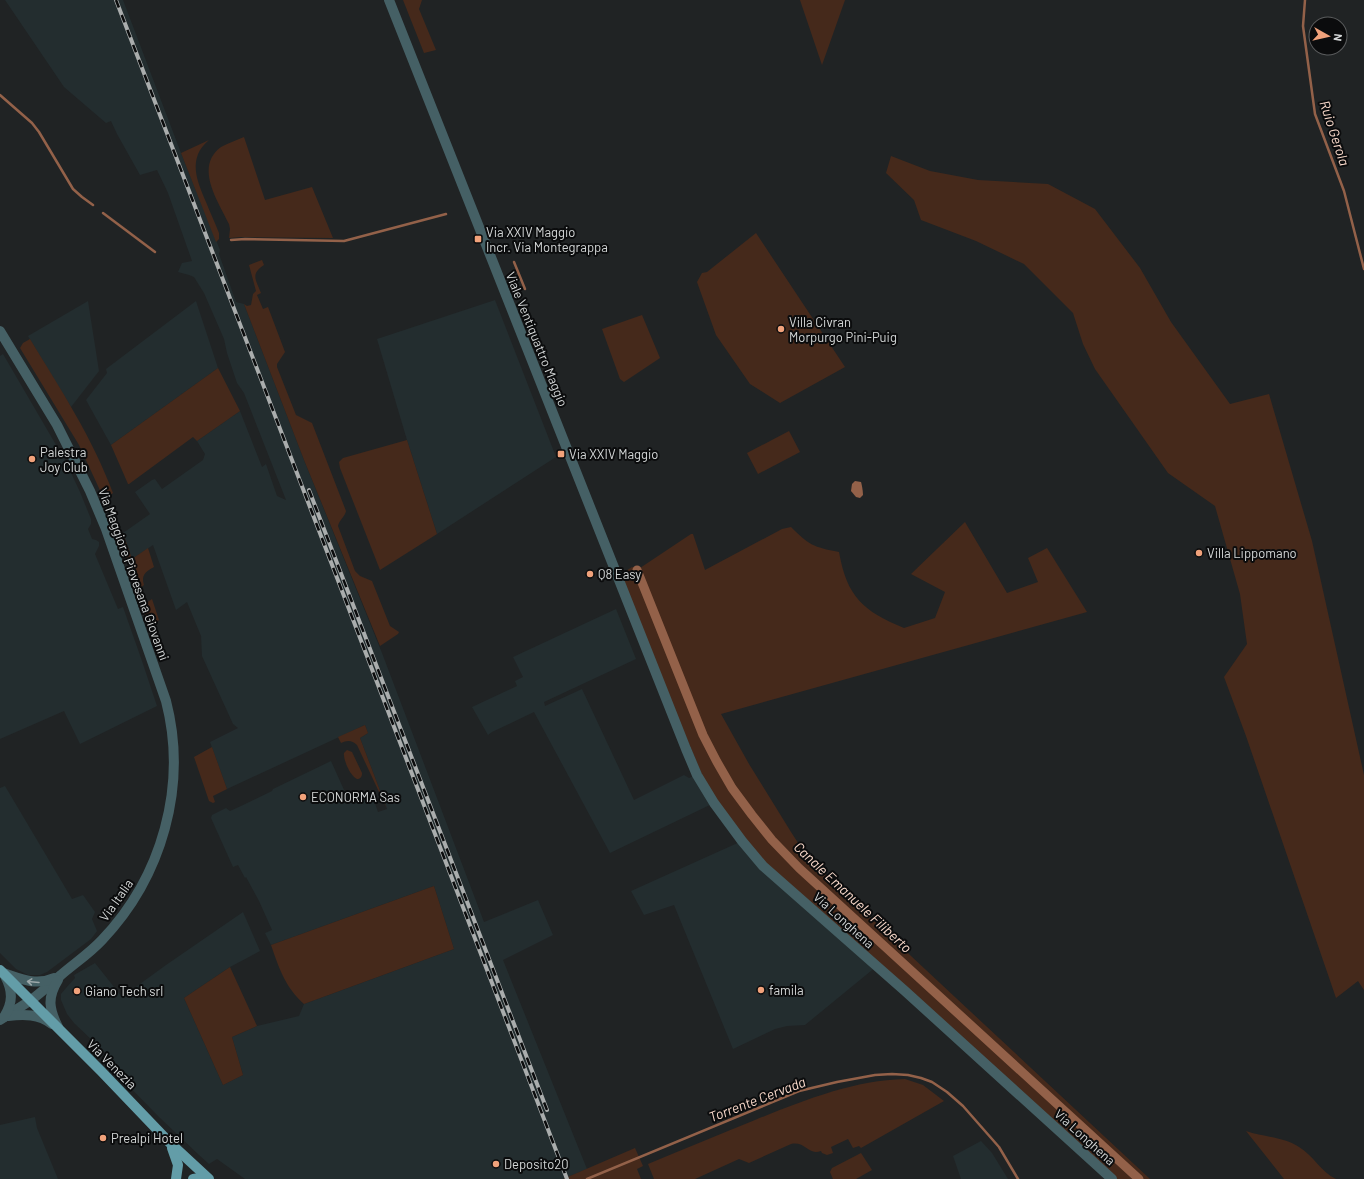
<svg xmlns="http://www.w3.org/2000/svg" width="1364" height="1179" font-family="Barlow,sans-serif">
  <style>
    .built { fill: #232d2f }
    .green { fill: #45291b }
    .water { fill: #936149 }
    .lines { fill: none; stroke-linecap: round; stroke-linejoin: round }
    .stream { stroke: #936149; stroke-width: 2.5 }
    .canal { stroke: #936149; stroke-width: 9 }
    .minor { stroke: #456065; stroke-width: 10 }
    .major { stroke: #639da8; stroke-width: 10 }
    .rail-casing { stroke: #aaadad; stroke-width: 4 }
    .rail { stroke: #0b0c0d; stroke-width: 2.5; stroke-dasharray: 8; stroke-linecap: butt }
    .oneway { stroke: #9ba7a9 }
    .poi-dot { fill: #f1a27b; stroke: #0b0c0d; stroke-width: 1.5 }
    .labels { text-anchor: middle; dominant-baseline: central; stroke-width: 4; stroke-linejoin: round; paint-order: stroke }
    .poi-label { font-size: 13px; fill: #d4d7d7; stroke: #0b0c0d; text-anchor: start }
    .street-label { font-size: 13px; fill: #d4d7d7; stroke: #0b0c0d }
    .water-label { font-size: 14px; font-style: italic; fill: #fbdbcc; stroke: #0b0c0d }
  </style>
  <rect width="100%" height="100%" fill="#202324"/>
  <g class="built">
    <path d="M 5,0 L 123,0 L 181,153 L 220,250 L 219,254 L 236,302 L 244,304 L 304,460 L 382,653 L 484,922 L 538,900 L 553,935 L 503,960 L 587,1169 L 563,1179 L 245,1179 L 217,1159 L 209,1164 L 199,1155 L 159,1117 L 112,1069 L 112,1065 L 115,1062 L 74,1023 L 67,1014 L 61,1000 L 61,994 L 66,988 L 75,978 L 74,975 L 95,963 L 122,997 L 166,965 L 243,912 L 260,951 L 230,967 L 184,998 L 223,1085 L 243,1075 L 232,1037 L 257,1026 L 299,1016 L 304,1004 L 454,949 L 434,886 L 271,945 L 265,933 L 272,930 L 259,901 L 246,877 L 245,878 L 238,865 L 233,867 L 211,818 L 212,815 L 226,808 L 230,811 L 241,806 L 272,791 L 273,789 L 331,761 L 349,801 L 371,792 L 378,812 L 387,809 L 360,738 L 368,733 L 365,725 L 227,789 L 210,742 L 238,728 L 233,724 L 202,656 L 201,636 L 187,602 L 176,610 L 153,545 L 132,559 L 123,533 L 150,514 L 135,492 L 152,480 L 155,479 L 162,489 L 203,460 L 205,454 L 197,441 L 240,411 L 262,467 L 266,464 L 277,496 L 286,500 L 244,393 L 237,383 L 227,353 L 224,339 L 204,293 L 194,277 L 189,275 L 178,272 L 182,263 L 192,261 L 168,193 L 157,170 L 140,175 L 117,134 L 111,121 L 106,123 L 64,87 Z"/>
    <path d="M 495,300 L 556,457 L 437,534 L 407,440 L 377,339 Z"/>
    <path d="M 88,301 L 99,371 L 71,407 L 28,336 Z"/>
    <path d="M 196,301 L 218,368 L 111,445 L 86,400 L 107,373 L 106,369 Z"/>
    <path d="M 3,354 L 66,462 L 80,492 L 91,519 L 91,524 L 88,529 L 92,539 L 96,540 L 99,542 L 99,546 L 95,554 L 118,609 L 123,607 L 142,661 L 157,706 L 80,744 L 64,711 L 0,739 L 0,356 Z"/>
    <path d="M 616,609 L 636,659 L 544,702 L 545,706 L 582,689 L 634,800 L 684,775 L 689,778 L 697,775 L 714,803 L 610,853 L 534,712 L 492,732 L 488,735 L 472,707 L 517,686 L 515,681 L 523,677 L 513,657 Z"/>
    <path d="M 5,786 L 72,899 L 83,895 L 95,912 L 92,919 L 97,931 L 91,939 L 47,972 L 40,975 L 28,975 L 16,969 L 0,953 L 0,788 Z"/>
    <path d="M 742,841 L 877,966 L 805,1025 L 787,1026 L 775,1029 L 733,1049 L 674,905 L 644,915 L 631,891 Z"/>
    <path d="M 35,1117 L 37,1128 L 58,1179 L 0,1179 L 0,1125 Z"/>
    <path d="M 981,1141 L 992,1153 L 1008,1179 L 961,1179 L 953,1156 Z"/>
  </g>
  <g class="green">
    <path d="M 403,0 L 422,0 L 419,9 L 436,50 L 424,53 Z"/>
    <path d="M 800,0 L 845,0 L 822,65 Z"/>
    <path d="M 244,137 L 265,200 L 312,187 L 333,238 L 241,237 L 229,238 L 230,229 L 229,224 C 218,201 194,167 221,147 C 228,143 237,140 244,137 Z"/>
    <path d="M 209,140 C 187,158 197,181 206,202 C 210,212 215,223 219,233 L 219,239 L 216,242 L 181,153 Z"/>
    <path d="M 891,156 L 930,171 L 978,180 L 1048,184 L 1095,209 L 1140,268 L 1171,322 L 1230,404 L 1269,394 L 1312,541 L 1364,775 L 1364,990 L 1358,981 L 1336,998 L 1246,736 L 1224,677 L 1247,644 L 1240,594 L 1215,506 L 1168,473 L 1095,369 L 1083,344 L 1073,313 L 1024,264 L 976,241 L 921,220 L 914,200 L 886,173 Z"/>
    <path d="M 756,233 L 845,367 L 780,403 L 750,384 L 716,335 L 697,282 L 702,273 L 707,272 Z"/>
    <path d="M 262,260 L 264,265 C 250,274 256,280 261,293 L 257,295 L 263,309 L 268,307 L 285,352 L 277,364 L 277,367 L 296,415 L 312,423 L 346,511 C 345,517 339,520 338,526 L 355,571 L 360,576 L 372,581 L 390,626 L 399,632 L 398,634 L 380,646 L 304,460 L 244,304 L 247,306 L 251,305 L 253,294 L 256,291 L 249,265 Z"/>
    <path d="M 642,315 L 660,358 L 624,382 L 620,379 L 602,329 Z"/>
    <path d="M 30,339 C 61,390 92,437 113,493 L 104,499 L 79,445 L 20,348 L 23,343 Z"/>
    <path d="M 218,368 L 240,411 L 197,441 L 193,437 L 129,484 L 128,484 L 111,445 Z"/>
    <path d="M 789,431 L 800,452 L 758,474 L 747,453 Z"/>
    <path d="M 407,440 L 437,534 L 380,570 L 340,468 L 339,462 L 343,458 Z"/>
    <path d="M 965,522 L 1007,593 L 1038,582 L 1028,558 L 1047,548 L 1087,612 L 721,714 L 749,764 L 791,832 L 802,849 L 816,865 L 896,942 L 1150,1179 L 1117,1179 L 774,877 L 714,803 L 618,576 L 632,567 L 640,568 L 691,534 L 693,534 L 705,570 L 782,529 L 791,527 C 809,545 813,547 839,552 C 847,597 863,611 904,628 L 935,618 L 945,592 L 911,574 Z"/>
    <path d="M 123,533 L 132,559 L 148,548 L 154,567 C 145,572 141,575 144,585 L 137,590 L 118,537 Z"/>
    <path d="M 152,599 L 159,620 L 149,627 L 142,606 Z"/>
    <path d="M 365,725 L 368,733 L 360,738 L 387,809 L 357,745 C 352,740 347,740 341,743 L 338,737 Z"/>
    <path d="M 212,747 L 227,789 L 213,796 L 215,802 L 213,803 L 209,801 L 194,757 Z"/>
    <path d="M 347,750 L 352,752 L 362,773 C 362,777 360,779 357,779 C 350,776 343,759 344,753 Z"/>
    <path d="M 434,886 L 454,949 L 304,1004 C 285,987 279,968 271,945 Z"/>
    <path d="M 230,967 L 257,1026 L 232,1037 L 243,1075 L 223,1085 L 184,998 Z"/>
    <path d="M 905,1079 L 923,1085 L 944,1101 L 861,1148 L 859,1146 L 853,1148 L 848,1139 L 831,1147 L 833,1153 L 827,1155 L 822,1153 L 821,1151 C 808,1156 806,1141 791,1144 L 749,1163 L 739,1159 L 695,1179 L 654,1179 L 648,1164 C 684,1149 720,1134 755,1120 C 802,1101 854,1080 905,1079 Z"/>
    <path d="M 1246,1131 C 1263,1137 1284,1137 1299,1147 C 1313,1155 1321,1172 1336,1179 L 1284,1179 Z"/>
    <path d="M 635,1148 L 643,1166 L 637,1169 L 641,1179 L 563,1179 Z"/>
    <path d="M 861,1153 L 872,1170 L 856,1179 L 833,1179 L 830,1172 L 832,1168 Z"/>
  </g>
  <path class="water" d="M 855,481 L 861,482 C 862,485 863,492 863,495 L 860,498 L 856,497 L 851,491 L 852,484 Z"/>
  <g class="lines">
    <g class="stream">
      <path d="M 1305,0 L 1303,26 L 1315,114 L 1344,191 L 1364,269"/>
      <path d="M 0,95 L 32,123 L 39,132 L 73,189 L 82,197 L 93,205"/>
      <path d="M 103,213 L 155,252"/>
      <path d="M 231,240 L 245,239 L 344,241 L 446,214"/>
      <path d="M 514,262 L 525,289"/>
      <path d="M 587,1179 L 799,1091 L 837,1082 L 875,1075 L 892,1074 L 908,1075 L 921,1078 L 932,1082 L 947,1092 L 963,1106 L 999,1147 L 1018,1179"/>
    </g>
    <path class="canal" d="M 637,570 L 703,735 L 717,762 L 732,788 L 752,815 L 772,840 L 799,868 L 1139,1179"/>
    <g class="minor">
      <path d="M 389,0 L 686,749 L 697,775 L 714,803 L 742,841 L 763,866 L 905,991 L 1112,1179"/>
      <path d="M 0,331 L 57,425 L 90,491 L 106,529 L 166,701 C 188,786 162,877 102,940 C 90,953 75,963 61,975 C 51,983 41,993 31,1000 C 21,1007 10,1013 0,1020"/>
      <path d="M 3,973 C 21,979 36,986 54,978"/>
      <path d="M 8,1016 C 24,1014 39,1014 52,1024"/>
      <path d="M 4,1017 C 13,1003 13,991 5,976"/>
      <path d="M 58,1027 C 49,1009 47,998 58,980"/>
    </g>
    <g class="major">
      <path d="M 0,970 L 101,1071 L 169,1142 L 209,1179"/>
      <path d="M 172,1148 L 178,1165 L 176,1179"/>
      <path d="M 193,1179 L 206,1177"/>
    </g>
    <g class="rail-casing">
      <g id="rail">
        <path d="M 116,0 L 567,1179"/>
        <path d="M 309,490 L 547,1110"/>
      </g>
    </g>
    <use href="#rail" class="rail"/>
  </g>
  <defs><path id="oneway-shaft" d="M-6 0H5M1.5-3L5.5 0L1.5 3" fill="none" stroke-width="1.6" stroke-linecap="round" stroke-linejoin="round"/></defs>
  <use class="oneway" href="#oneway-shaft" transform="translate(33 982) rotate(-175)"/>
  <g class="poi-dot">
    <rect x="474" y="235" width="8" height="8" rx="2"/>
    <circle cx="781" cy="329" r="4"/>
    <rect x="557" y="450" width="8" height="8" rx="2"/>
    <circle cx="32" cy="459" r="4"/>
    <circle cx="1199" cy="553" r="4"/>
    <circle cx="590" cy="574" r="4"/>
    <circle cx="303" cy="797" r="4"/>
    <circle cx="761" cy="990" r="4"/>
    <circle cx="77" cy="991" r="4"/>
    <circle cx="103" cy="1138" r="4"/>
    <circle cx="496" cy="1164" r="4"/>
  </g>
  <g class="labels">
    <g class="poi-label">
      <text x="486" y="232">Via XXIV Maggio<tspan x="486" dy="15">Incr. Via Montegrappa</tspan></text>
      <text x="789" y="322">Villa Civran<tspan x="789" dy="15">Morpurgo Pini-Puig</tspan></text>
      <text x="40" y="452">Palestra<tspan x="40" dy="15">Joy Club</tspan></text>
      <text x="569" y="454">Via XXIV Maggio</text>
      <text x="1207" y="553">Villa Lippomano</text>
      <text x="598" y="574">Q8 Easy</text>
      <text x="311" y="797">ECONORMA Sas</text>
      <text x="769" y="990">famila</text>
      <text x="85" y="991">Giano Tech srl</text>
      <text x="111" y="1138">Prealpi Hotel</text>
      <text x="504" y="1164">Deposito20</text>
    </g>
    <g class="street-label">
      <text transform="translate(537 339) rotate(68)">Viale Ventiquattro Maggio</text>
      <text transform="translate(134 574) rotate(70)">Via Maggiore Piovesana Giovanni</text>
      <text transform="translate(116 900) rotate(-55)">Via Italia</text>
      <text transform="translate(844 920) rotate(42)">Via Longhena</text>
      <text transform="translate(112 1064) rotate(45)">Via Venezia</text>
      <text transform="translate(1085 1137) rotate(42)">Via Longhena</text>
    </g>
    <g class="water-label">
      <text transform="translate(1335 133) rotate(72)">Ruio Gerola</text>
      <text transform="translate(853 897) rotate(43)">Canale Emanuele Filiberto</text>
      <text transform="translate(757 1099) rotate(-21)">Torrente Cervada</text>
    </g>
  </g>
  <g transform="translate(1328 36) rotate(98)"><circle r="19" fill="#0b0c0d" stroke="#5b5d5e"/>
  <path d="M0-3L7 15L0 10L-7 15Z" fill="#f1a27b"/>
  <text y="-6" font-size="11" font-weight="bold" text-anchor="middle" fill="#d4d7d7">N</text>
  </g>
</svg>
